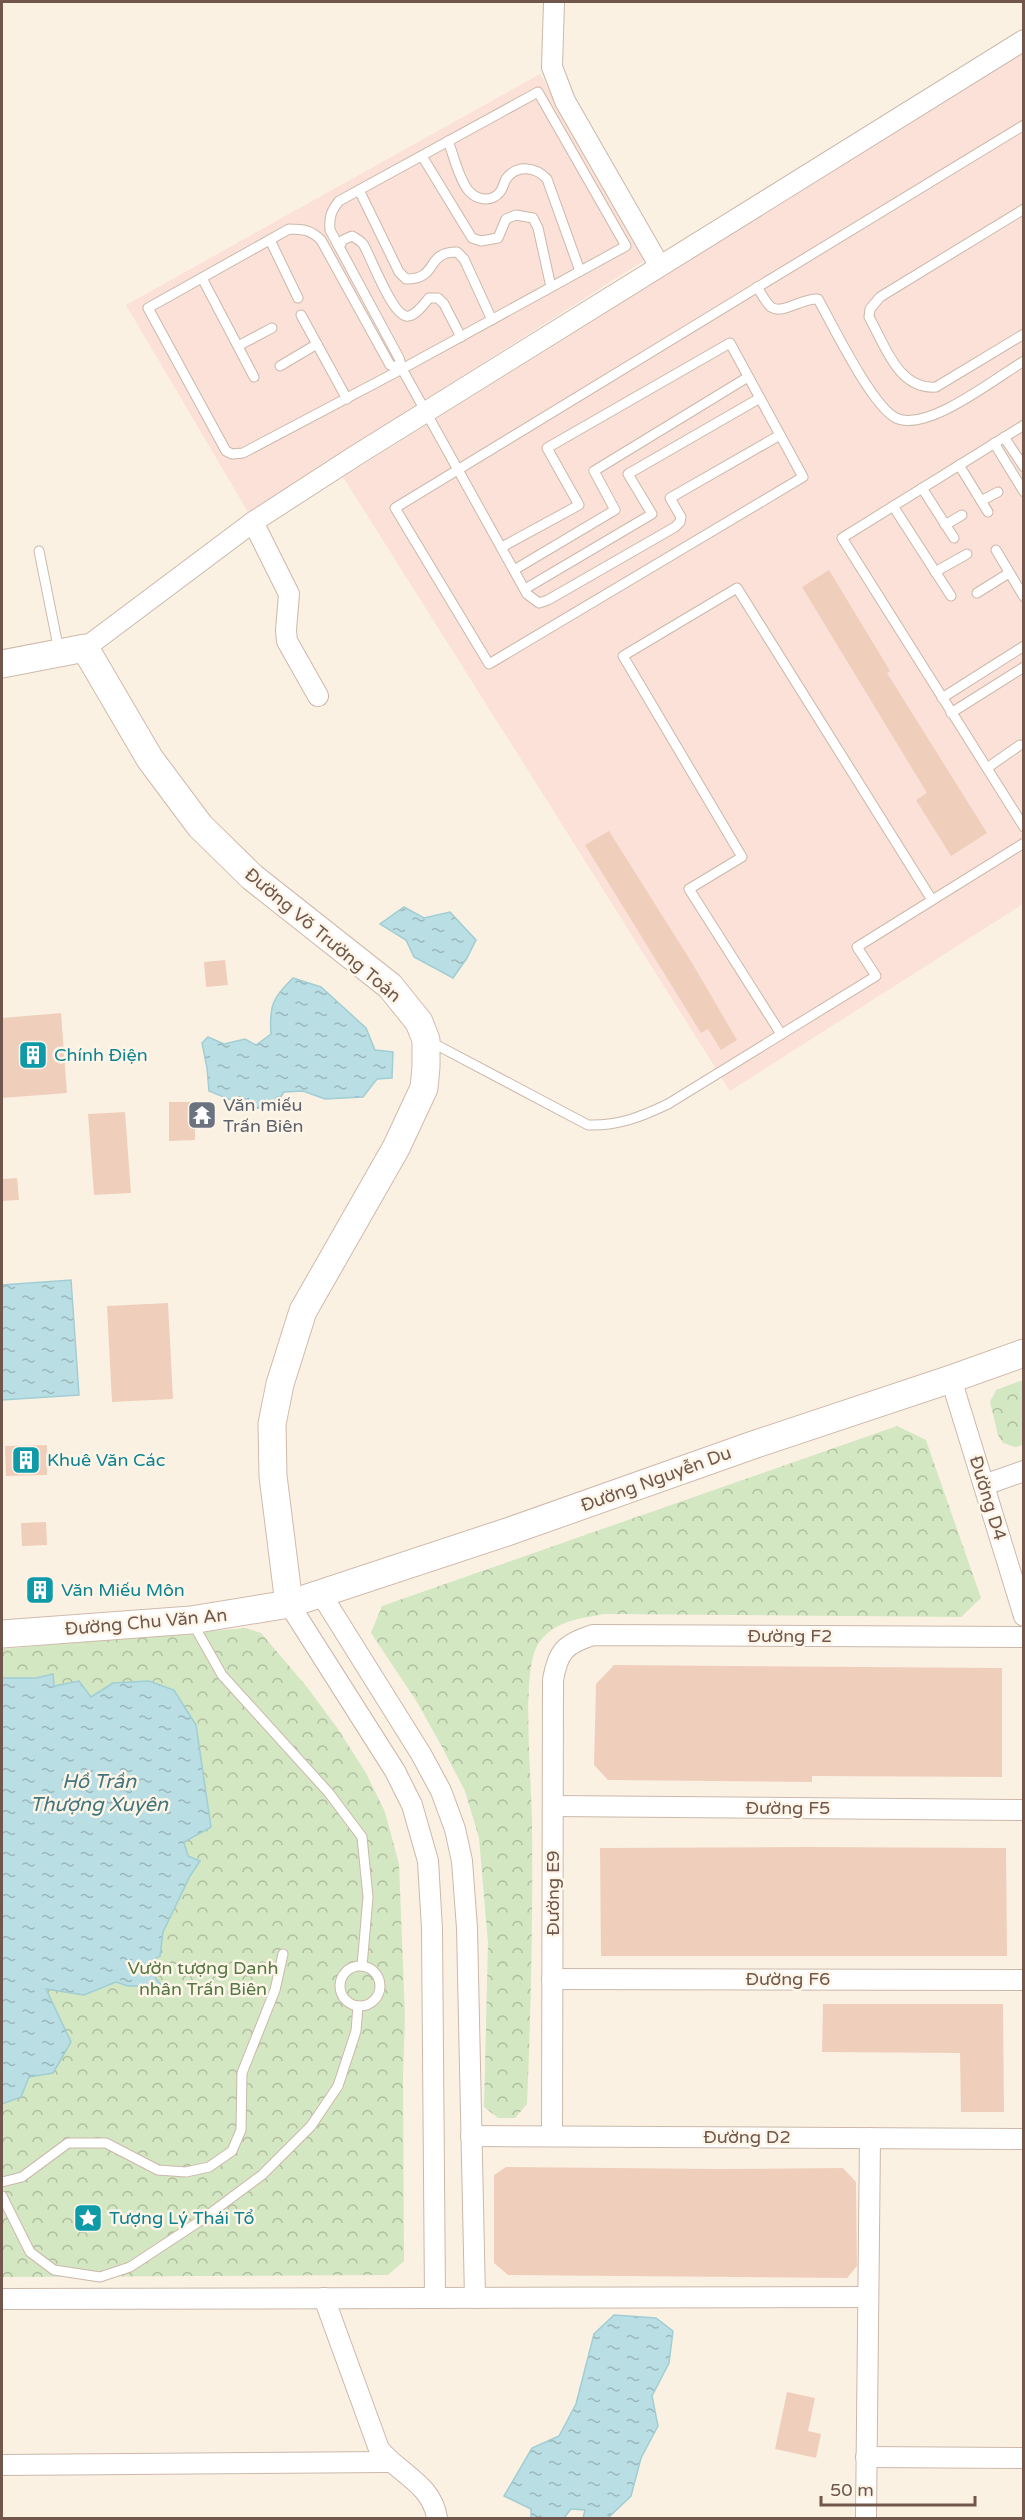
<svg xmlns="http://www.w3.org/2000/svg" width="1025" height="2520" font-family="'Varela Round',sans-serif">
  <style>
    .commercial { fill: #fbe1d7 }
    .park { fill: url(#park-crowns) }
    .water { fill: url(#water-ripples); stroke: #a0ced4; stroke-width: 1.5 }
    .building { fill: #efcfbc }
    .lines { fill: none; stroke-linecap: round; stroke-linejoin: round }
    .service-casing { stroke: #cbb8aa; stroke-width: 11 }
    .minor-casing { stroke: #cbb8aa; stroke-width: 22 }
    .secondary-casing { stroke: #d0baab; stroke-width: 29 }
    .service { stroke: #fff; stroke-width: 9 }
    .minor { stroke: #fff; stroke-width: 20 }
    .secondary { stroke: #fff; stroke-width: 27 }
    .labels { text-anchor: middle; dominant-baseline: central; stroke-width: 5; stroke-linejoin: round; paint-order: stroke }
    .street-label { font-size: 18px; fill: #71574b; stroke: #fef5e9 }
    .culture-label { font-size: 18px; fill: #0d838f; stroke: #fef5e9; text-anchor: start }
    .worship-label { font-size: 18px; fill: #5b616d; stroke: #fef5e9; text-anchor: start }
    .park-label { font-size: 18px; fill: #547743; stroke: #fef5e9 }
    .water-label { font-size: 20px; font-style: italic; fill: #43757d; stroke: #fef5e9 }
  </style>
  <defs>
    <pattern id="park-crowns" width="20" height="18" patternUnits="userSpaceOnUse" patternTransform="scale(1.5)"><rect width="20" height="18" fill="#d3e7c3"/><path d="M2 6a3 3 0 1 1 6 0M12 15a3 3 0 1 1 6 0" fill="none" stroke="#b0bea0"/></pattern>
    <pattern id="water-ripples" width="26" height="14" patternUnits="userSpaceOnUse" patternTransform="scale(1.5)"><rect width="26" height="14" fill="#b9dee3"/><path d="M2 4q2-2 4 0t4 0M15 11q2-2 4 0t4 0" fill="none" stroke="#9bb7ba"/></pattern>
  </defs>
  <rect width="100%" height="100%" fill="#fbf1e3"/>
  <g class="commercial">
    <path d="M 1023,51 L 1023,904 L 730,1091 L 343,477 Z"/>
    <path d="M 540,74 L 648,258 L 248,512 L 126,305 Z"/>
  </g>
  <g class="park">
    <path d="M 1023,1380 L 1023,1445 L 1015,1447 L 1003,1443 L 998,1435 L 990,1402 L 996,1390 Z"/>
    <path d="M 897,1426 L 926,1440 L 981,1598 L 961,1617 L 604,1614 C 579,1619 551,1621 537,1646 C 521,1675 532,1785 532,1823 C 533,1917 531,2011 527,2104 L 515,2118 L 498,2118 L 484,2107 L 488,1943 L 479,1838 L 465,1791 L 442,1747 L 417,1702 L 371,1633 L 382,1606 Z"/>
    <path d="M 246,1628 L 261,1633 L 307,1687 L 338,1729 L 366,1773 L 385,1812 L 399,1864 L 405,2016 L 403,2076 L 404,2261 L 388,2275 L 2,2277 L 2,1649 Z"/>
  </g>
  <g class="water">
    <path d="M 404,907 L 424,918 L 450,912 L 476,940 L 467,958 L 453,978 L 414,957 L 406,940 L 380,924 Z"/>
    <path d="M 293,978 L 321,987 L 366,1028 L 375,1050 L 393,1052 L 392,1078 L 377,1079 L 363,1097 L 325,1099 L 303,1091 L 284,1092 L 275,1106 L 253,1109 L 209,1091 L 207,1068 L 202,1043 L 208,1037 L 224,1044 L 245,1039 L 256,1045 L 271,1034 C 269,1006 273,997 293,978 Z"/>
    <path d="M 71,1280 L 79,1395 L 2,1400 L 2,1285 Z"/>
    <path d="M 53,1674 L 54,1686 L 79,1681 L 91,1697 L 113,1683 L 149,1681 L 174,1690 L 196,1725 L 211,1827 L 184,1842 L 188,1856 L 200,1861 L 190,1876 L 163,1932 L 160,1956 L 145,1964 L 162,1986 L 128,1986 L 116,1982 L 84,1995 L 46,1989 L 71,2042 L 53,2073 L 29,2077 L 21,2097 L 2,2104 L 2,1678 L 36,1678 Z"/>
    <path d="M 614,2315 L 656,2318 L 673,2331 L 669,2363 L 652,2396 L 658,2426 L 641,2458 L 631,2496 L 608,2518 L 583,2518 L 585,2510 L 571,2509 L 564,2518 L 531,2518 L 531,2509 L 504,2496 L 532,2448 L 559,2436 L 576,2404 L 594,2334 Z"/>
  </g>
  <g class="building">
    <path d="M 829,570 L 890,671 L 887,673 L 987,833 L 951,856 L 916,800 L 927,793 L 802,587 Z"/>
    <path d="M 609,831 L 692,963 L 737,1040 L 721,1050 L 708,1029 L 701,1033 L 585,845 Z"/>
    <path d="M 225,960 L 228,985 L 206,987 L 204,962 Z"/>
    <path d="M 61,1013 L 67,1093 L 2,1098 L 2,1018 Z"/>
    <path d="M 169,1102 L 195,1102 L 195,1140 L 169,1141 Z"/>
    <path d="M 125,1112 L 131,1193 L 94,1195 L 88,1114 Z"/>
    <path d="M 17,1178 L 19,1200 L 2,1201 L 2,1179 Z"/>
    <path d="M 168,1303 L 173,1399 L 112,1402 L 107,1306 Z"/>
    <path d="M 47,1445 L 47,1475 L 6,1476 L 5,1446 Z"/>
    <path d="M 46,1522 L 47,1545 L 22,1546 L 21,1523 Z"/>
    <path d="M 614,1665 L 1002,1668 L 1002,1777 L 812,1776 L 812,1782 L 608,1780 L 594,1765 L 596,1684 Z"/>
    <path d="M 809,1847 L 1006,1848 L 1007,1956 L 601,1956 L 600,1848 Z"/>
    <path d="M 823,2004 L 1003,2004 L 1004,2112 L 961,2112 L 960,2053 L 822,2052 Z"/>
    <path d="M 506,2167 L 717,2169 L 843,2168 L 856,2182 L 857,2266 L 847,2278 L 508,2275 L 494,2263 L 494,2175 Z"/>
    <path d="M 787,2392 L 815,2398 L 808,2431 L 821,2434 L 816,2458 L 775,2449 Z"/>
  </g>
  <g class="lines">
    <g class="service-casing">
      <g id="service">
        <path d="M 448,141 C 454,156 458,177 468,190 C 476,200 491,203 500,192 C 503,188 504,183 506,179 C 517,164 536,167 547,179 L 580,271"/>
        <path d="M 422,156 L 472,238 L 481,241 L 498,238 L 506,219 L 516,215 L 533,218 L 538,228 L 551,287"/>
        <path d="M 359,190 L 399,272 L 406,279 C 440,279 424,252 457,252 L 464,259 L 492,320"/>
        <path d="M 1024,209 L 880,297 L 870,309 L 869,317 C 885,345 898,390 936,387 L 1024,334"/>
        <path d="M 270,240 L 298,298"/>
        <path d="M 339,247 L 343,240 L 352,236 C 355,238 360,240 363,244 C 371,256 393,320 409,316 C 417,314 424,304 429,298 L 438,298 L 444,304 L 461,337"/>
        <path d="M 202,278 L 254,377"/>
        <path d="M 757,287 C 761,293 766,303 771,307 C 783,315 801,298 818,299 C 833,326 872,406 896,418 C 927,433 997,377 1024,361"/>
        <path d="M 301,315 L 347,399"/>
        <path d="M 238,346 L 272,328"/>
        <path d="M 280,366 L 317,344"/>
        <path d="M 402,369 L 390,365 L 321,240 C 311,230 303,229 289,229 L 148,308 L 226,451 L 232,454 L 243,453 L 402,369 L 626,246 L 538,92 L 339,201 C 331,211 329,217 330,230 L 399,358 L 402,369 L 527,594 L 539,603 L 548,600 L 675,527 L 680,522 L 681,517 L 670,498 L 780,435"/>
        <path d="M 1024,425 L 842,538 L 1024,827"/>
        <path d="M 1004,437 L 1024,467"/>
        <path d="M 994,443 L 1024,492"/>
        <path d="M 959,465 L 988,512"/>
        <path d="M 922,488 L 954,538"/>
        <path d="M 981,501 L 998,492"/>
        <path d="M 893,506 L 951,596"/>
        <path d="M 945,525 L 962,515"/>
        <path d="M 502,547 L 579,505 L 547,448 L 730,343 L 803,477 L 489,664 L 395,508 L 1024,125"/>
        <path d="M 996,550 L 1024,597"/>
        <path d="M 39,551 L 59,651"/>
        <path d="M 514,570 L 615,510 L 594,471 L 748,377"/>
        <path d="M 935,572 L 967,554"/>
        <path d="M 525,589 L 652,514 L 628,474 L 760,398"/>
        <path d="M 977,593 L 1009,573"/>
        <path d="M 942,698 L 1024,646"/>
        <path d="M 951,713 L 1024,667"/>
        <path d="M 987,768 L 1020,745"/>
        <path d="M 781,1034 L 689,889 L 742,857 L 623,656 L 737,588 L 932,900"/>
        <path d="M 431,1042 L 588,1125 C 618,1126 641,1117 668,1104 L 876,976 L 857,947 L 1024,843"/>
        <path d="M 192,1622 L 222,1675 L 329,1793 L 362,1837 L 368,1897 L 362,1966"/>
        <circle cx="360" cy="1986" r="20"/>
        <path d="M 2,2182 L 22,2177 L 68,2143 L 106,2143 L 158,2170 L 186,2172 L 209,2167 L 232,2151 L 241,2130 L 242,2073 L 275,1990 L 283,1954"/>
        <path d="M 2,2196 L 30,2252 L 54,2270 L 100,2277 L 130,2267 L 200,2221 L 262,2175 L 311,2126 L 338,2086 L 356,2031 L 358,2006"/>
      </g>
    </g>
    <g class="minor-casing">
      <g id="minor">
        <path d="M 554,2 L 552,67 L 565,101 L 659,265"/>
        <path d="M 253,522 L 289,594 L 286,630 L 287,641 L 318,696"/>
        <path d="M 85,648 L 253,522 L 355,456 L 1024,40"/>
        <path d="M 951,1379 L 1024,1616"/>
        <path d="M 984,1485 L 1024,1471"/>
        <path d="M 321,1594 L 421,1754 L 441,1791 L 455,1829 L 462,1861 L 467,1928 L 475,2298"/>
        <path d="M 289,1604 L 395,1771 L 412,1805 L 428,1861 L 432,1929 L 435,2298"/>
        <path d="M 553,1806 L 1024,1810"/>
        <path d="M 552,1979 L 1024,1980"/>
        <path d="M 471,2136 L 1024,2139"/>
        <path d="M 552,2136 L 553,1680 C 558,1651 565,1644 593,1635 L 1024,1637"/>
        <path d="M 324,2298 L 379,2449 C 398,2473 432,2484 437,2518"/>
        <path d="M 2,2299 L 868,2297"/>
        <path d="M 866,2457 L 1024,2458"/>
        <path d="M 2,2465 L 389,2462"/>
        <path d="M 866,2518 L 870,2138"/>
      </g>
    </g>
    <g class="secondary-casing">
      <g id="secondary">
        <path d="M 2,664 L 85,648 L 150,759 L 200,826 L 252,877 L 390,986 L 419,1022 L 426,1040 L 426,1067 L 424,1088 L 396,1148 L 303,1311 L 280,1384 L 272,1424 L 273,1476 L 289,1604"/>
        <path d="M 2,1634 L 191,1620 L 289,1604 L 510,1531 L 753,1445 L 951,1379 L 1024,1353"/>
      </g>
    </g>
    <use href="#service" class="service"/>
    <use href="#minor" class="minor"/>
    <use href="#secondary" class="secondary"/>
  </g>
  <defs>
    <g id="building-square" transform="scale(1.5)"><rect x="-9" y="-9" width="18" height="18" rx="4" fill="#0f9aa8" stroke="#fef5e9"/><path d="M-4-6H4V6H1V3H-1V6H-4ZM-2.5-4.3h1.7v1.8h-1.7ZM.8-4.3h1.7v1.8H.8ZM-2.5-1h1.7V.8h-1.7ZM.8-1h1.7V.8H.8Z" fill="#fff"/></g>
    <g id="temple-square" transform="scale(1.5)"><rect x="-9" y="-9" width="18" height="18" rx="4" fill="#6b7280" stroke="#fef5e9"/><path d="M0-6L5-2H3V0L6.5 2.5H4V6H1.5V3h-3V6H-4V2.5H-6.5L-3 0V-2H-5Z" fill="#fff"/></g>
    <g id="sight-square" transform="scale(1.5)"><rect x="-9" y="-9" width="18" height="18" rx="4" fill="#0f9aa8" stroke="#fef5e9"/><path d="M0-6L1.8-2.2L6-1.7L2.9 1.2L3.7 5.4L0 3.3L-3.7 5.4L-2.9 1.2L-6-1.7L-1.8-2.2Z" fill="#fff"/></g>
  </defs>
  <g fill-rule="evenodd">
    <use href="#building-square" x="33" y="1055"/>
    <use href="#temple-square" x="202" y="1115"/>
    <use href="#building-square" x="26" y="1460"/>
    <use href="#building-square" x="40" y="1590"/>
    <use href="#sight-square" x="88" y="2218"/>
  </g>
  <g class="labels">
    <g class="street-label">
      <text transform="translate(323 935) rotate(40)">Đường Võ Trường Toản</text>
      <text transform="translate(656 1479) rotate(-20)">Đường Nguyễn Du</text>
      <text transform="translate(988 1498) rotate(73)">Đường D4</text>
      <text transform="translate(146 1622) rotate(-5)">Đường Chu Văn An</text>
      <text x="790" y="1636">Đường F2</text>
      <text x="788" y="1808">Đường F5</text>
      <text transform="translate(553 1893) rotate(-90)">Đường E9</text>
      <text x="788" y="1979">Đường F6</text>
      <text x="747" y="2137">Đường D2</text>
    </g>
    <g class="culture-label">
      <text x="54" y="1055">Chính Điện</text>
      <text x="47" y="1460">Khuê Văn Các</text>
      <text x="61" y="1590">Văn Miếu Môn</text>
      <text x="109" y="2218">Tượng Lý Thái Tổ</text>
    </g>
    <g class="worship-label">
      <text x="223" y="1105">Văn miếu<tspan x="223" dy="21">Trấn Biên</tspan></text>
    </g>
    <g class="park-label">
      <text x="203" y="1968">Vườn tượng Danh<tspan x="203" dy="21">nhân Trấn Biên</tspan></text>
    </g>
    <g class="water-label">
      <text x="99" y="1782">Hồ Trần<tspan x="99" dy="23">Thượng Xuyên</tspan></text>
    </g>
  </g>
  <rect width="1025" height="2520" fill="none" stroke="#71574b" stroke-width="6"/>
  <path d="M821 2496v9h154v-9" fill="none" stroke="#71574b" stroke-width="3"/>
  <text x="830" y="2496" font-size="18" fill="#71574b" stroke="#fef5e9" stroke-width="4.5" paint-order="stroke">50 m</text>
</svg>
